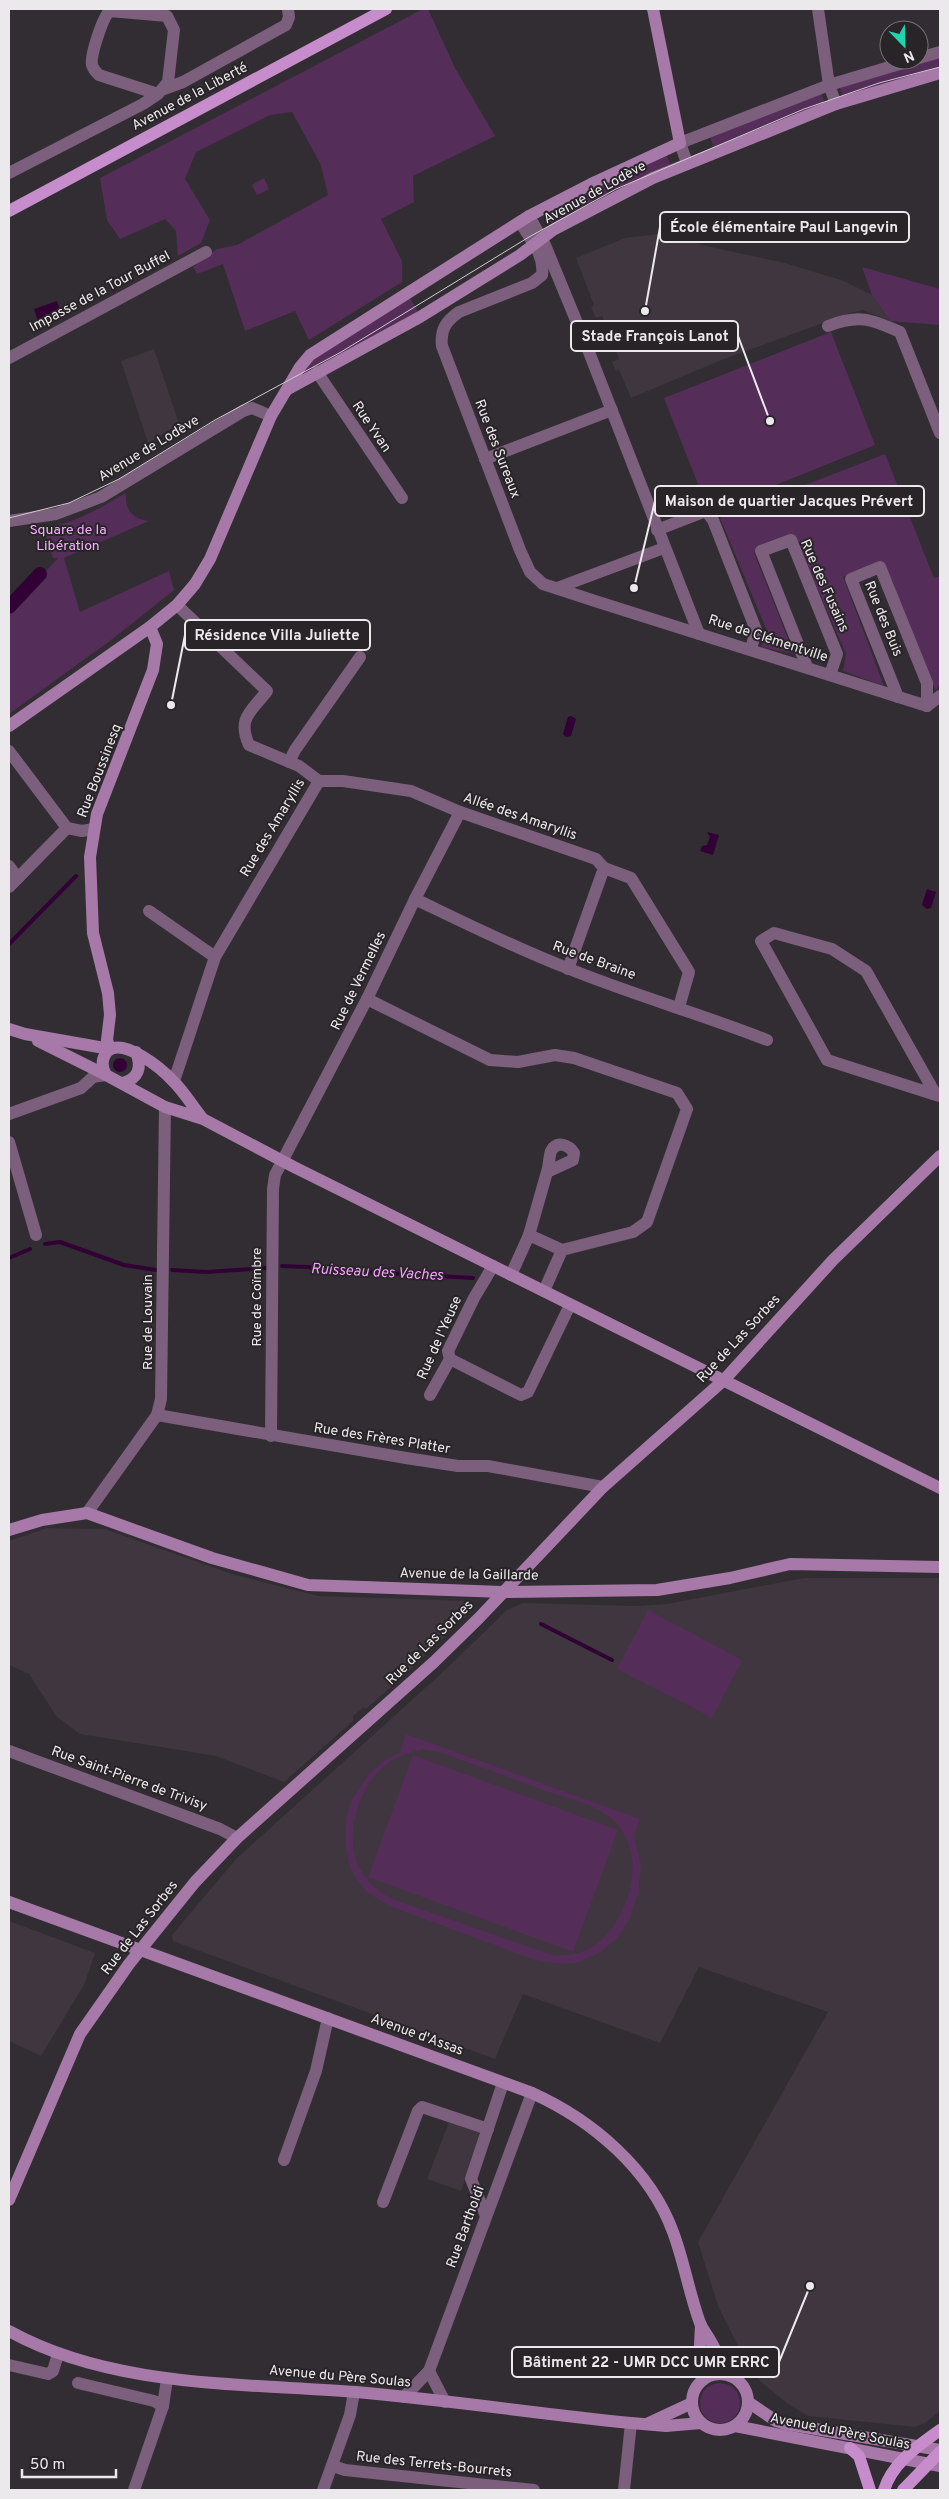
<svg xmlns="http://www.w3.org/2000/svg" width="949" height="2499" font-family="Overpass,sans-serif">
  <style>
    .built { fill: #3f363f }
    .green { fill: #552d59; fill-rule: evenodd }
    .water { fill: #310136 }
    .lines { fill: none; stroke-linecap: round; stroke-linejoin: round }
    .stream { stroke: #310136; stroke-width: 4 }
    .canal { stroke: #310136; stroke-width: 14 }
    .street { stroke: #7b5f7d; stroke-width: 12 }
    .secondary { stroke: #a679a9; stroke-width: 12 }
    .primary { stroke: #c68ccb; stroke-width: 12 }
    .tram { stroke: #cfcccf; stroke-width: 1 }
    .labels { text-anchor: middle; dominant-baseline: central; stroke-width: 4; stroke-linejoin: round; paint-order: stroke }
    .street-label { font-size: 14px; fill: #ece9ec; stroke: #282428 }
    .park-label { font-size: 14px; fill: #f6b0fc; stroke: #282428 }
    .water-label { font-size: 15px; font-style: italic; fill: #f69efe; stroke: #282428 }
    .leader { fill: none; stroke: #ece9ec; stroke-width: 2 }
    .callout-dot { fill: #ece9ec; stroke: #282428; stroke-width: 2 }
    .callout { fill: #282428; stroke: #ece9ec; stroke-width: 2 }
    .callout-label { font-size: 15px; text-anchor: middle; font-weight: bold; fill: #ece9ec }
  </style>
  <rect width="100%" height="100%" fill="#322d32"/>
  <g class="built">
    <path d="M 667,233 L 702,245 L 785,263 L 844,281 L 872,295 L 890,321 L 863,310 L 850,313 L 719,361 L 631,398 L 619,370 L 616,371 L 612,362 L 619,359 L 614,346 L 606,339 L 601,327 L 605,323 L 602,316 L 596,318 L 591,307 L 594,305 L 576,258 L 625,238 Z"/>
    <path d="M 154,349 L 179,424 L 148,443 L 121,361 Z"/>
    <path d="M 47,1528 L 105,1529 L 232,1574 L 318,1596 L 470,1601 L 474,1608 L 407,1673 L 366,1709 L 364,1707 L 353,1716 L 353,1721 L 284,1782 L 216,1756 L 80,1734 L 57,1717 L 29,1674 L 9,1665 L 9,1541 Z"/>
    <path d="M 804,1578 L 940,1578 L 940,2411 L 925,2423 L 915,2427 L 808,2416 L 788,2404 L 761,2382 L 744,2358 L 718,2306 L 698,2242 L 828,2012 L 699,1967 L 660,2043 L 523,1994 L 495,2059 L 186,1946 L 173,1941 L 172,1935 L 236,1859 L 444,1671 L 507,1610 L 523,1603 L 637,1606 L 667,1604 Z"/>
    <path d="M 9,1921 L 95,1953 L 84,1985 L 41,2056 L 9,2041 Z"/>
    <path d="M 449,2122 L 481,2132 L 461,2191 L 427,2179 Z"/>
  </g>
  <g class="green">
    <path d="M 423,9 L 428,9 L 455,68 L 495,136 L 413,176 L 414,202 L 381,219 L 402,261 L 402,282 L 309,340 L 295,311 L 245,331 L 223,264 L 197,274 L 193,267 L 217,249 L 237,245 L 328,195 L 321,165 L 292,112 L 270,115 L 196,152 L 185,179 L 210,220 L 201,243 L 178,256 L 176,231 L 165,219 L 120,239 L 107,220 L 100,178 Z"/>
    <path d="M 940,57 L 940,70 L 843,98 L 839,86 Z"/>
    <path d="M 821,92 L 825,104 L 714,148 L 710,137 Z"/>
    <path d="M 666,154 L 671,166 L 553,226 L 547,215 L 643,163 Z"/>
    <path d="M 264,178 L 269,189 L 257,195 L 252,185 Z"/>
    <path d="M 862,267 L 940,289 L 940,325 L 890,321 L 872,295 Z"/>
    <path d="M 408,295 L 419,313 L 295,379 L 314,357 Z"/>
    <path d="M 831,332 L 875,445 L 709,512 L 664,398 Z"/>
    <path d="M 885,454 L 934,578 L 940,576 L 940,683 L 936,692 L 885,566 L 877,562 L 843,577 L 884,686 L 843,671 L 846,654 L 795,536 L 754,553 L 794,654 L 761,647 L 767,631 L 720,518 Z"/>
    <path d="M 126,493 C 125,510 132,519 149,521 L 64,558 L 80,612 L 169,571 L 174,590 L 115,637 L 9,714 L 9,612 L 58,558 L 53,558 L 43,525 C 64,531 106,504 126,493 Z"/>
    <path d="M 648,1610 L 742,1660 L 712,1718 L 617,1669 Z"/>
    <path d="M 406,1734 L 640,1819 L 634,1836 L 641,1866 L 638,1894 L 629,1920 L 617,1938 L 599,1953 L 576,1963 L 562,1964 L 535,1960 L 392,1907 L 368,1893 L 357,1880 L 350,1867 L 346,1848 L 346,1820 L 350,1803 L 369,1774 L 382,1762 L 400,1752 ZM 422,1749 L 439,1752 C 475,1765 511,1778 546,1791 C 568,1799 598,1804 615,1822 C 641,1850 635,1890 617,1920 C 603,1945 580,1958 552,1955 L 395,1900 C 355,1881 344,1845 359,1804 C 365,1788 373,1775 387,1764 C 397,1756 410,1753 422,1749 Z"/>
    <path d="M 413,1755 L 618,1830 L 573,1952 L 368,1877 Z"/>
    <circle cx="720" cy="2403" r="20"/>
  </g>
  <g class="water">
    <path d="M 57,301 L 61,313 L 38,321 L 34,309 Z"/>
    <path d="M 571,716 L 576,719 L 571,736 L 566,737 L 563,734 L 568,717 Z"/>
    <path d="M 707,832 L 719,835 L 713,855 L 700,851 L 702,846 L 707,845 L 710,837 Z"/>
    <path d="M 927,889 L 936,892 L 931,908 L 927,909 L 922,905 Z"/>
    <circle cx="120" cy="1065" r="7"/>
  </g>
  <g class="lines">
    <g class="stream">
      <path d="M 9,944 L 76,876"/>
      <path d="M 45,1244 L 60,1242 L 124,1265 L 156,1270"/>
      <path d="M 9,1258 L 30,1249"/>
      <path d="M 282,1266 L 308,1267 L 348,1274 L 368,1272 L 473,1278"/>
      <path d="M 172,1270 L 206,1272 L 267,1268"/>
      <path d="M 541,1624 L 612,1660"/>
    </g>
    <path class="canal" d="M 9,607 L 40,574"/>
    <g class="street">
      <path d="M 818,9 L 829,85 L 836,104"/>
      <path d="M 919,58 L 940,52"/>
      <path d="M 164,89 L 183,82 L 286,25 L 289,17 L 288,9"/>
      <path d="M 687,163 L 680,143 L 829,85 L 913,60"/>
      <path d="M 9,173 L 143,104 L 158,94 L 168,82 L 174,30 L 167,16 L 110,11 C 103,16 90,56 92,65 C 93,69 96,72 99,75 L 158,94"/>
      <path d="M 529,216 L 545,245 L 587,347 L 699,634"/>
      <path d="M 520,222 C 530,239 545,255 542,275 L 532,283 L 459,312 C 446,321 440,330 442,346 L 520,550 L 530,572 L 543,584 L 595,601 L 927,706"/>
      <path d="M 828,326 C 859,314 871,319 900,332 L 940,433"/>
      <path d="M 9,358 L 206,252"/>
      <path d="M 317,372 L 402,498"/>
      <path d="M 485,459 L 612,410"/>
      <path d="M 9,521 L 56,514 L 101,497 L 243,411 L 252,408 L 271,416"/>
      <path d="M 657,530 L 706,511 L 713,520 L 756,630 L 751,649"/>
      <path d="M 557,588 L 664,548"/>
      <path d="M 177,605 L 267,691 C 251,712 237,718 249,745 L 299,766 L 319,781"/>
      <path d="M 807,667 L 761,551 L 791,540 L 837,654 L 830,675"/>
      <path d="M 898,697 L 851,579 L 880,567 L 927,683 L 927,706"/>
      <path d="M 927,706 L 940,696"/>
      <path d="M 9,751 L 67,828"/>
      <path d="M 289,762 L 295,750 L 360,657"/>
      <path d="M 319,781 L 343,781 L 411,791 L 460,812 L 596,859 L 604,868 L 568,969"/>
      <path d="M 67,828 L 82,831 L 94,829"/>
      <path d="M 9,866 L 18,878"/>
      <path d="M 604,868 L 631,878 L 689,972 L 679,1007"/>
      <path d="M 9,887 L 67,828"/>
      <path d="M 415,899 C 465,923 515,948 567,968 C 633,995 701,1014 767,1040"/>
      <path d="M 149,911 L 215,957"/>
      <path d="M 367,999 L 490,1060 L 518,1062 L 555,1055 L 574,1058 L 677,1093 L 687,1109 L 647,1222 L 633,1232 L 562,1250 L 544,1291"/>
      <path d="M 174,1081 L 215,957 L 319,781"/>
      <path d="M 936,1095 L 866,971 L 832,949 L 774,933 L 761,941 L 827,1060 L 936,1095 L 940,1096"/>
      <path d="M 9,1114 L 81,1088 L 93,1077 L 106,1075"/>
      <path d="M 9,1142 L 36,1235"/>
      <path d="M 529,1235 L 562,1250"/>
      <path d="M 511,1275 L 529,1235 L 547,1172 L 573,1160 L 574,1153 C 569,1145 557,1140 551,1151 C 549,1157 549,1166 547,1172"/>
      <path d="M 450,1359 L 521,1395 L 528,1392 L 570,1305"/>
      <path d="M 430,1395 L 450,1359 L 448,1351 L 474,1298 L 493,1266"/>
      <path d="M 157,1415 L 406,1458 L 458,1466 L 488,1466 L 603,1487"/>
      <path d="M 271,1436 L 273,1189 L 275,1175 L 367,999 L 415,899 L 460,812"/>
      <path d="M 87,1513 L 157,1415 L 161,1399 L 165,1107"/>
      <path d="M 9,1751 L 220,1829 L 237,1838"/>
      <path d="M 284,2160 L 316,2071 L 328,2018"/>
      <path d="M 383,2202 L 418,2111 L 422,2107 L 488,2129"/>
      <path d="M 486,2216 L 471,2179 L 503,2083"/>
      <path d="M 9,2365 L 48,2374 L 53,2371 L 58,2354"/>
      <path d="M 429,2371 L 445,2402"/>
      <path d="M 78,2383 L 154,2401 L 163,2406"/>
      <path d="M 404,2397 L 429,2371 L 532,2093"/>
      <path d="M 333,2466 L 345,2470 L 534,2490"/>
      <path d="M 134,2490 L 163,2406 L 167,2379"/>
      <path d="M 323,2490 L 350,2415 L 354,2392"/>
      <path d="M 624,2490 L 631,2423"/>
    </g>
    <g class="secondary">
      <path d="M 288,389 L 420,317 L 520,255 L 553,230 L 653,178 L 836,104 L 940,73"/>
      <path d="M 9,726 L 150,627 L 177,605 L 195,584 L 210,559 L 271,416 L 300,367 L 310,355 L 529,216 L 591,184 L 680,143 L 653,9"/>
      <path d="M 9,1029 L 25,1034 L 110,1049"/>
      <path d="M 38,1041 L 106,1075"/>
      <path d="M 110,1049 L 107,1040 L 110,1015 L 108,993 L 93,933 L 90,857 L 97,814 L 153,670 L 157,644 L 150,627"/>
      <path d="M 122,1083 C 139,1079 142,1067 136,1052"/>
      <path d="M 203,1119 C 193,1107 185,1093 174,1082 C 163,1070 121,1034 106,1053 C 101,1061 102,1067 106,1075 L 165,1107 L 203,1119 L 294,1167 L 940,1488"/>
      <path d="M 9,1530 L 42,1520 L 87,1513 L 212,1558 L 308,1585 L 503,1592 L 657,1590 L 730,1578 L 790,1564 L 940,1567"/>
      <path d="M 9,1902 L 532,2093 C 592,2120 650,2169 673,2232 C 684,2261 689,2293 700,2323 C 702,2329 707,2334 710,2340 C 717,2352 722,2364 730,2376"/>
      <path d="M 9,2200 L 80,2034 L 129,1964 L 195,1882 L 237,1838 L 434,1662 L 479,1618 L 603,1487 L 724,1380 L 833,1260 L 940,1156"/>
      <path d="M 701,2325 L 699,2364 L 703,2380"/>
      <path d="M 9,2331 C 112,2388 242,2383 356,2392 C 448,2400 540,2414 631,2423 L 666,2426 L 701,2423"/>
      <circle cx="720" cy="2402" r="28"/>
      <path d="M 748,2402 L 776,2421 L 786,2424 L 940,2450"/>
      <path d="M 649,2423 L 692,2403"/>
      <path d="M 735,2426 L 940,2466"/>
    </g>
    <g class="primary">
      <path d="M 9,211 L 386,9"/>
      <path d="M 850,2448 L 859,2456 L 870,2490"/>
      <path d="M 884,2490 C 893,2462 917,2447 940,2430"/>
      <path d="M 903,2490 L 940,2452"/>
    </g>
    <path class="tram" d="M 9,518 L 69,503 L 119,479 L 215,420 L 341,352 L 529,237 L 616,189 L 804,109 L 879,83 L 940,67"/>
  </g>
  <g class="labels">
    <g class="street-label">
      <text transform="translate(190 97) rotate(-28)">Avenue de la Liberté</text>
      <text transform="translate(595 193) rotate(-29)">Avenue de Lodève</text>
      <text transform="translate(100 292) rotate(-28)">Impasse de la Tour Buffel</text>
      <text transform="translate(371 427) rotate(56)">Rue Yvan</text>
      <text transform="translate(149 449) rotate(-31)">Avenue de Lodève</text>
      <text transform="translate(497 449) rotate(69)">Rue des Sureaux</text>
      <text transform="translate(824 586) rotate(66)">Rue des Fusains</text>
      <text transform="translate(883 619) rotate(68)">Rue des Buis</text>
      <text transform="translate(768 639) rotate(18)">Rue de Clémentville</text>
      <text transform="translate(100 771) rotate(-69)">Rue Boussinesq</text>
      <text transform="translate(520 817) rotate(19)">Allée des Amaryllis</text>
      <text transform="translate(273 828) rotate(-59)">Rue des Amaryllis</text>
      <text transform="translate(594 961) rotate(20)">Rue de Braine</text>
      <text transform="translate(359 981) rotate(-64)">Rue de Vermelles</text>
      <text transform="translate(257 1297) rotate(-90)">Rue de Coïmbre</text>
      <text transform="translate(148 1322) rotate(-90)">Rue de Louvain</text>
      <text transform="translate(440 1338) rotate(-66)">Rue de l'Yeuse</text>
      <text transform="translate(739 1339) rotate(-47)">Rue de Las Sorbes</text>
      <text transform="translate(382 1439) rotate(9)">Rue des Frères Platter</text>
      <text transform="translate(469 1575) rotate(1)">Avenue de la Gaillarde</text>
      <text transform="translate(430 1643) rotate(-44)">Rue de Las Sorbes</text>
      <text transform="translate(129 1779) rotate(20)">Rue Saint-Pierre de Trivisy</text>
      <text transform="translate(140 1928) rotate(-52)">Rue de Las Sorbes</text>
      <text transform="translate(417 2035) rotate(20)">Avenue d'Assas</text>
      <text transform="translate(466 2227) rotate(-70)">Rue Bartholdi</text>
      <text transform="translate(340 2377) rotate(5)">Avenue du Père Soulas</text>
      <text transform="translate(840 2432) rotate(11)">Avenue du Père Soulas</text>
      <text transform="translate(434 2465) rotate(6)">Rue des Terrets-Bourrets</text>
    </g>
    <g class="park-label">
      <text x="68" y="530">Square de la<tspan x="68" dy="16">Libération</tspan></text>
    </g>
    <g class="water-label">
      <text transform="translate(377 1273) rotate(3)">Ruisseau des Vaches</text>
    </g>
  </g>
  <path class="leader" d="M645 311L660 227M770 421L738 336M634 588L655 501M171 705L185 635M810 2286L779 2362"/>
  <g class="callout-dot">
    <circle cx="645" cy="311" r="5"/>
    <circle cx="770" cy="421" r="5"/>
    <circle cx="634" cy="588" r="5"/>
    <circle cx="171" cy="705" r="5"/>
    <circle cx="810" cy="2286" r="5"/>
  </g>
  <g class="callout">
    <rect x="660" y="212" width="249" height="30" rx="5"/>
    <rect x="571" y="321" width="167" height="30" rx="5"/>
    <rect x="655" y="486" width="269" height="30" rx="5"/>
    <rect x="185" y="620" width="185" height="30" rx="5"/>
    <rect x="512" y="2347" width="267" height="30" rx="5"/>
  </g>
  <g class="callout-label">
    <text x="784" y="232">École élémentaire Paul Langevin</text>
    <text x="655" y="341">Stade François Lanot</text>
    <text x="789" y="506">Maison de quartier Jacques Prévert</text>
    <text x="277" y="640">Résidence Villa Juliette</text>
    <text x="646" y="2367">Bâtiment 22 - UMR DCC UMR ERRC</text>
  </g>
  <rect width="949" height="2499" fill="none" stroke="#ece9ec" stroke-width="20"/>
  <g transform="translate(904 45) rotate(157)"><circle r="24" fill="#282428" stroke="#767376"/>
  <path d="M0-4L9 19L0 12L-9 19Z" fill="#1ed5b0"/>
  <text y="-8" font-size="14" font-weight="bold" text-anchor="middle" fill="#ece9ec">N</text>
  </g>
  <path d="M22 2469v8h94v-8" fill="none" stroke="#ece9ec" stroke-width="2.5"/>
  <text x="30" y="2469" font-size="15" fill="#ece9ec" stroke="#282428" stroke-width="4" paint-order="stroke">50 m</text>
</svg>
